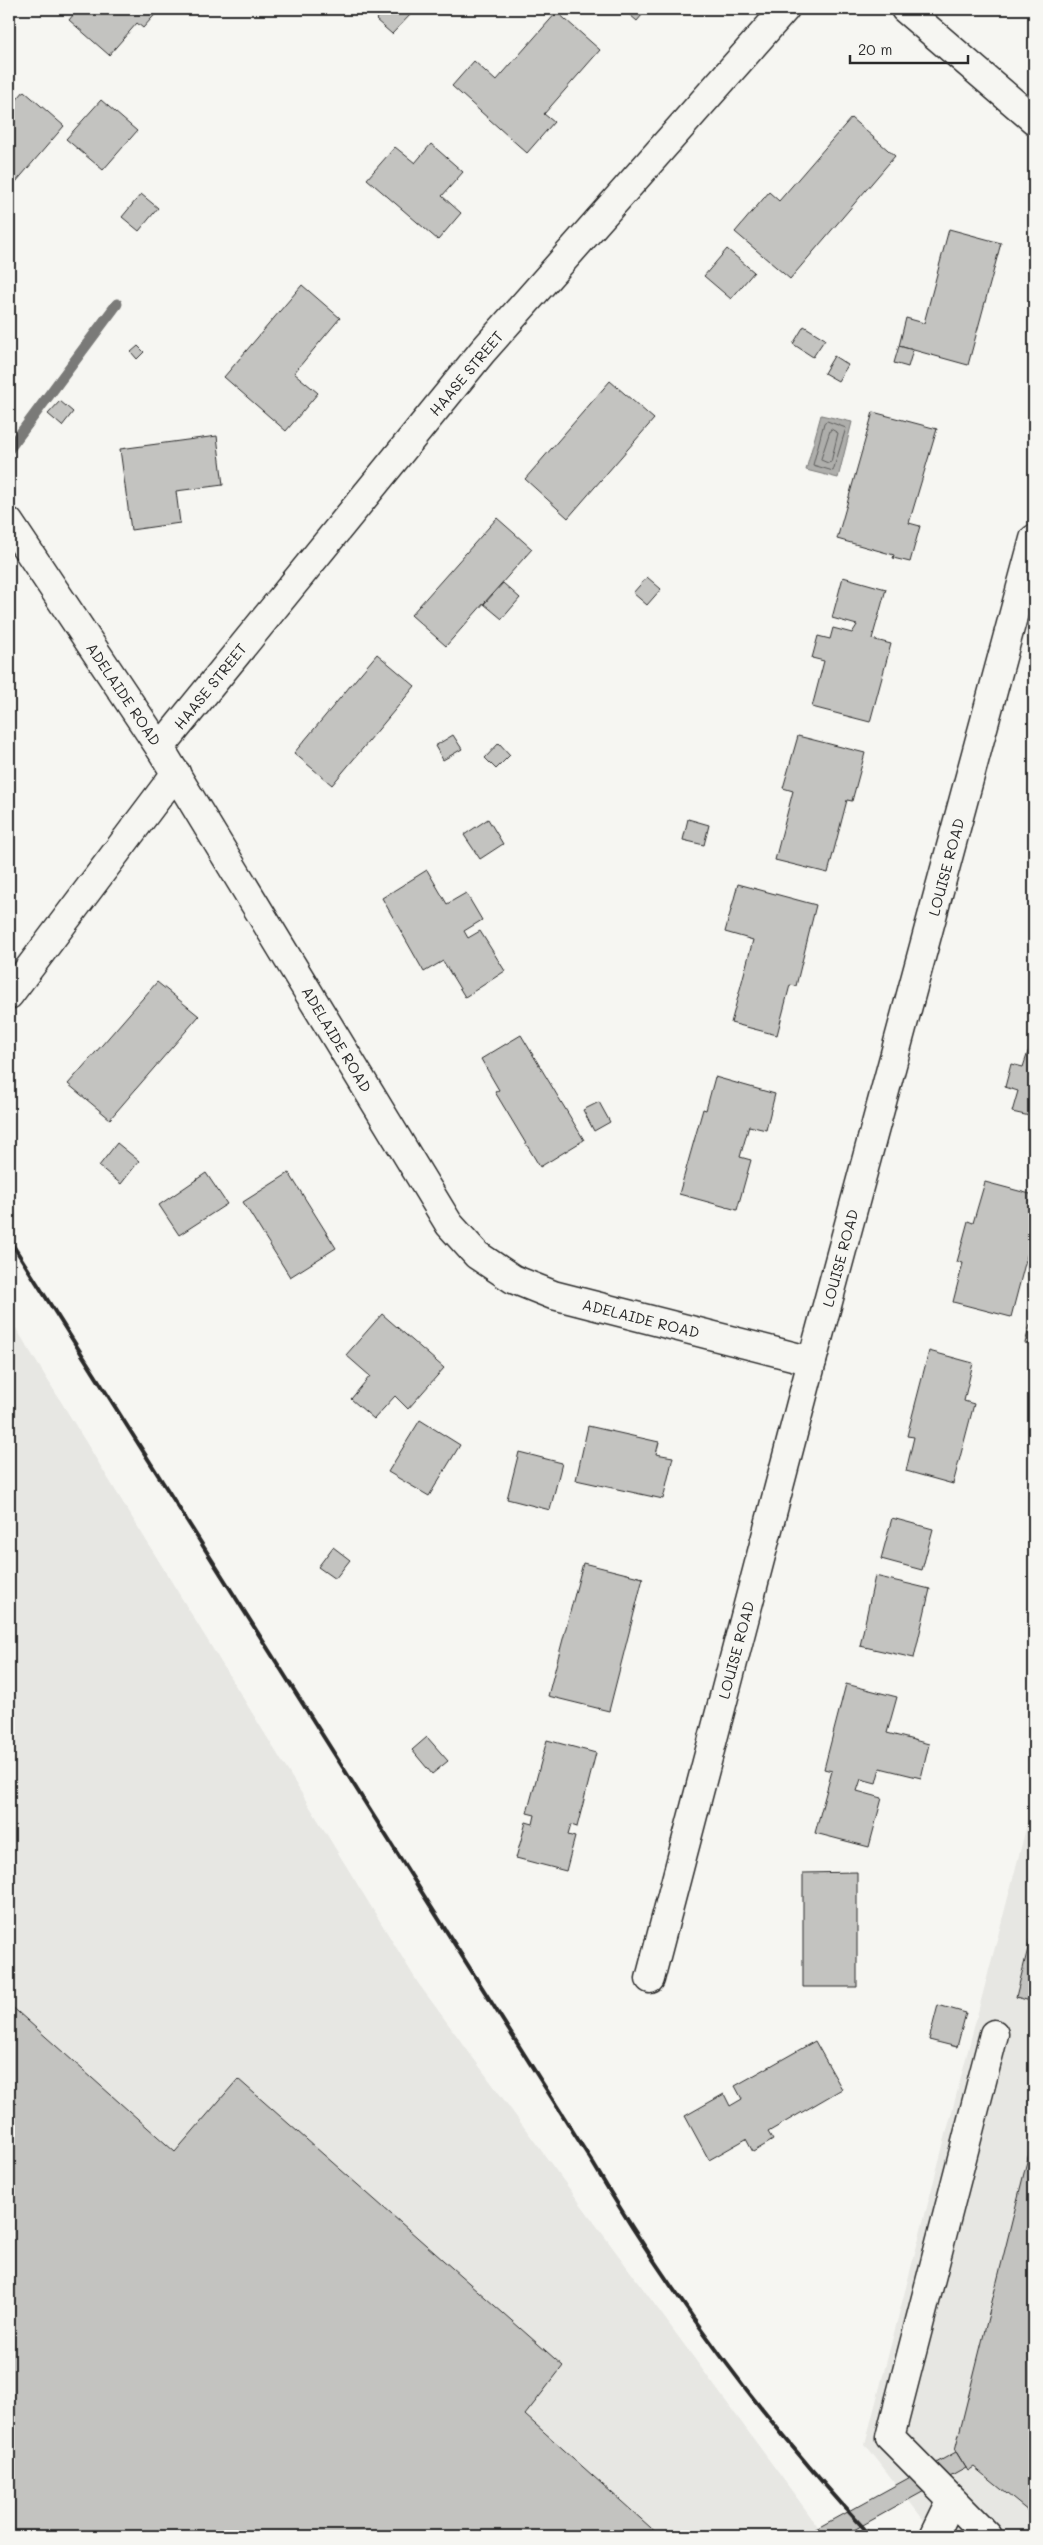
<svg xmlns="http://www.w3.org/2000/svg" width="1043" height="2545" font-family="Mali,sans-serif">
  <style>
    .built { fill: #e7e7e3 }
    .water { fill: #aeaeab; stroke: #7a7a78 }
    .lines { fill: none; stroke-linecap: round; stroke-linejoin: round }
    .shore { stroke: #5f5f5e; stroke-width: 1 }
    .stream { stroke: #7a7a78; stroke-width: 11 }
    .building { fill: #c3c3c0; stroke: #2b2b2b }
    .minor-casing { stroke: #2b2b2b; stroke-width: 31 }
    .minor { stroke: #f6f6f2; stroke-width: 28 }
    .rail { stroke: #2b2b2b; stroke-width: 4 }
    .labels { text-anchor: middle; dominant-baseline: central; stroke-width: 5; stroke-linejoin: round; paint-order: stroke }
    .street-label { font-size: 15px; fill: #2b2b2b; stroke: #f6f6f2 }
  </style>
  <rect width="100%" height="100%" fill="#f6f6f2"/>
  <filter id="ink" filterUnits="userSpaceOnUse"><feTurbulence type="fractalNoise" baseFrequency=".02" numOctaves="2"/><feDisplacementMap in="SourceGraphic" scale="10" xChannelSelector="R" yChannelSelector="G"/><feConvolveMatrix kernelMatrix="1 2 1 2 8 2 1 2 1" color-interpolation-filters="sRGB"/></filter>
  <g filter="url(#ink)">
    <g class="built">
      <path d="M 9,1317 L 418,1983 L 825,2536 L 9,2536 Z"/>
      <path d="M 1034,1798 L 1034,2536 L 936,2536 L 865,2444 Z"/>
    </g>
    <path class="water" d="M 821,415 L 852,422 L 838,478 L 806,470 Z"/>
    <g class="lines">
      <g class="shore">
        <path d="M 827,421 L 846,428 L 833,471 L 813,465 L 824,423 Z"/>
        <path d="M 831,429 L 838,433 L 831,462 L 828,463 L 821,460 Z"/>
      </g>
      <path class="stream" d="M 9,449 L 117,304"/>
    </g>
    <g class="building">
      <path d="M 78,9 L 160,9 L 143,28 L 137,23 L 109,55 L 69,20 Z"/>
      <path d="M 386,9 L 408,9 L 412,13 L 392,34 L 376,20 Z"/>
      <path d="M 623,9 L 647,9 L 637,21 Z"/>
      <path d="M 557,12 L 600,50 L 544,114 L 554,122 L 527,153 L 452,86 L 474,61 L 496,81 Z"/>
      <path d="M 24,91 L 64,126 L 9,190 L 9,109 Z"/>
      <path d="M 101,100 L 137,131 L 103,170 L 66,139 Z"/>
      <path d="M 851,118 L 895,156 L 790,279 L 735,232 L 769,192 L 779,201 Z"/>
      <path d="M 431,144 L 463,172 L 442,196 L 461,213 L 438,240 L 367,179 L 395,147 L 415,163 Z"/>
      <path d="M 141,194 L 158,208 L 139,231 L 122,217 Z"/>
      <path d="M 949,229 L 1001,243 L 968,365 L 899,346 L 906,318 L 924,323 Z"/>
      <path d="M 727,249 L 754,272 L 731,299 L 704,276 Z"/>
      <path d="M 302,285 L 340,318 L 294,373 L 318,393 L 286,431 L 224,377 Z"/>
      <path d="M 804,326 L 825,339 L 813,357 L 793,344 Z"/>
      <path d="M 138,346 L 144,352 L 137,359 L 131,352 Z"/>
      <path d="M 899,346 L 913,350 L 908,367 L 894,363 Z"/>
      <path d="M 834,356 L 848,365 L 838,381 L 824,373 Z"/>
      <path d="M 610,381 L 654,419 L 568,518 L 525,479 Z"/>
      <path d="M 60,401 L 73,412 L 62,426 L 48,414 Z"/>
      <path d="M 873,412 L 937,429 L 909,523 L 920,526 L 910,562 L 893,558 L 894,555 L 837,539 Z"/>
      <path d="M 217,436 L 223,485 L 176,491 L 180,523 L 131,530 L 120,449 Z"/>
      <path d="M 497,518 L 532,549 L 446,646 L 411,615 Z"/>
      <path d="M 647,577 L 661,589 L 647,605 L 633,593 Z"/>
      <path d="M 843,577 L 886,589 L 872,639 L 891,644 L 870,722 L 812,707 L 824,661 L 812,658 L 818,636 L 830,639 L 833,628 L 852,633 L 857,625 L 832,618 Z"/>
      <path d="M 503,583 L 520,598 L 502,619 L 484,604 Z"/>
      <path d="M 377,654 L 415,686 L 332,785 L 294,753 Z"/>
      <path d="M 453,735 L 462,749 L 443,760 L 435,746 Z"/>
      <path d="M 798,736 L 865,753 L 852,801 L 847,800 L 828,873 L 775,860 L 793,791 L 783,788 Z"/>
      <path d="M 499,743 L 510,755 L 496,769 L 485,758 Z"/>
      <path d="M 488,819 L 503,844 L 480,859 L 464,835 Z"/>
      <path d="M 688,819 L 709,825 L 704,845 L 683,840 Z"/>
      <path d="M 427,870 L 447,904 L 466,893 L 482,920 L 464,931 L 468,938 L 480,931 L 505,971 L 465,997 L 443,961 L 424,972 L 382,898 Z"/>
      <path d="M 738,884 L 816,905 L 796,986 L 790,985 L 777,1035 L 731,1023 L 753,940 L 725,932 Z"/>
      <path d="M 157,982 L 199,1016 L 110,1119 L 68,1084 Z"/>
      <path d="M 521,1035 L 584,1140 L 540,1167 L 495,1092 L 499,1090 L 481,1059 Z"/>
      <path d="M 1031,1043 L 1034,1044 L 1034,1117 L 1012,1112 L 1018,1091 L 1005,1087 L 1011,1064 L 1023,1067 Z"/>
      <path d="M 715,1077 L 775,1094 L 766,1130 L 749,1126 L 740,1157 L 751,1160 L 737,1210 L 679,1194 L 703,1109 L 706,1110 Z"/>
      <path d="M 599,1102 L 610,1122 L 594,1131 L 583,1110 Z"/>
      <path d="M 117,1143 L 139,1161 L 121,1184 L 99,1166 Z"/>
      <path d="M 206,1173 L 227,1204 L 179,1235 L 159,1205 Z"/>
      <path d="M 289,1173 L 336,1248 L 290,1277 L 243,1202 Z"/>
      <path d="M 985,1182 L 1034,1195 L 1034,1229 L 1011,1317 L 953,1302 L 963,1263 L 957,1262 L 968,1221 L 973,1223 Z"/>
      <path d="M 382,1314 L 444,1368 L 408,1409 L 395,1396 L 374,1419 L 351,1399 L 370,1376 L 346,1355 Z"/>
      <path d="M 1030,1325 L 1034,1326 L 1034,1345 L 1025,1343 Z"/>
      <path d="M 929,1351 L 973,1363 L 964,1401 L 974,1404 L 953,1484 L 906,1471 L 914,1437 L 907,1436 Z"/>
      <path d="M 420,1420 L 460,1445 L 429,1496 L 388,1472 Z"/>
      <path d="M 588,1426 L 659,1442 L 656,1454 L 673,1457 L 663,1499 L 576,1480 Z"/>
      <path d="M 519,1452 L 562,1463 L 550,1510 L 507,1499 Z"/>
      <path d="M 892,1518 L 933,1529 L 922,1570 L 881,1559 Z"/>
      <path d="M 333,1547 L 350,1560 L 335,1579 L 318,1567 Z"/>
      <path d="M 583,1563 L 643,1578 L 609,1711 L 548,1696 Z"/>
      <path d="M 875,1576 L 930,1589 L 914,1658 L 860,1646 Z"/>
      <path d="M 846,1684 L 897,1697 L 887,1733 L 929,1744 L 921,1778 L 880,1768 L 876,1783 L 861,1779 L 857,1791 L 882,1798 L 869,1847 L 815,1833 L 832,1771 L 824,1769 Z"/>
      <path d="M 427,1737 L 448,1761 L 432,1774 L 412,1750 Z"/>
      <path d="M 547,1740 L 596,1753 L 577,1827 L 571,1825 L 568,1835 L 575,1837 L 566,1871 L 516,1858 L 526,1822 L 533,1824 L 535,1815 L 527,1813 Z"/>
      <path d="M 857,1872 L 857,1987 L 803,1987 L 803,1873 Z"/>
      <path d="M 1034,1924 L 1034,2002 L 1016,1997 Z"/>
      <path d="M 9,2004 L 175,2152 L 238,2079 L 563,2366 L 525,2415 L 660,2536 L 9,2536 Z"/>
      <path d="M 938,2005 L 966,2013 L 957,2047 L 929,2040 Z"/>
      <path d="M 815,2041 L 842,2089 L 768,2132 L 773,2140 L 753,2152 L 746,2139 L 709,2160 L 685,2116 L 724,2094 L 730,2106 L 742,2099 L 735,2086 Z"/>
      <path d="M 1034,2133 L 1034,2516 L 974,2467 L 968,2471 L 955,2450 Z"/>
      <path d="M 956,2452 L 966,2468 L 843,2536 L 803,2536 Z"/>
    </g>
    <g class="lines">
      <g class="minor-casing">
        <g id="minor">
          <path d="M 905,9 L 1034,120"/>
          <path d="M 9,522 L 160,748 L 449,1224 L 477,1255 L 513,1279 L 553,1295 L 812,1361"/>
          <path d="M 160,748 L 482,352 L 785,9"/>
          <path d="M 9,995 L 176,773"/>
          <path d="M 650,1979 L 812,1361 L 1034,539"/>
          <path d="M 934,2536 L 951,2501"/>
          <path d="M 988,2536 L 890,2437 L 994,2034"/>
        </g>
      </g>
      <use href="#minor" class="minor"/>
      <path class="rail" d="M 9,1239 L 591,2160 C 669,2293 766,2424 871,2536"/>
    </g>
  </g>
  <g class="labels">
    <g class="street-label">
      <text transform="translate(466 373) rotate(-50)">HAASE STREET</text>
      <text transform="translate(210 686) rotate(-51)">HAASE STREET</text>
      <text transform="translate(124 694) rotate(56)">ADELAIDE ROAD</text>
      <text transform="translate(946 867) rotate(-75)">LOUISE ROAD</text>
      <text transform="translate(337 1039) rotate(59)">ADELAIDE ROAD</text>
      <text transform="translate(840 1258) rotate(-75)">LOUISE ROAD</text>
      <text transform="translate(641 1318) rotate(14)">ADELAIDE ROAD</text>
      <text transform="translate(736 1650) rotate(-75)">LOUISE ROAD</text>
    </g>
  </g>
  <rect width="1043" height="2545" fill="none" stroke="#f6f6f2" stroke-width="30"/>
  <rect x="15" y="15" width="1013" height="2515" fill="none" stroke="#2b2b2b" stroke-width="2" filter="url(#ink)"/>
  <path d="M850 55v8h118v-8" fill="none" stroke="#2b2b2b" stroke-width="2.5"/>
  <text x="858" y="55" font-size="15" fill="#2b2b2b" stroke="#f6f6f2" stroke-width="4" paint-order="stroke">20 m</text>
</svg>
